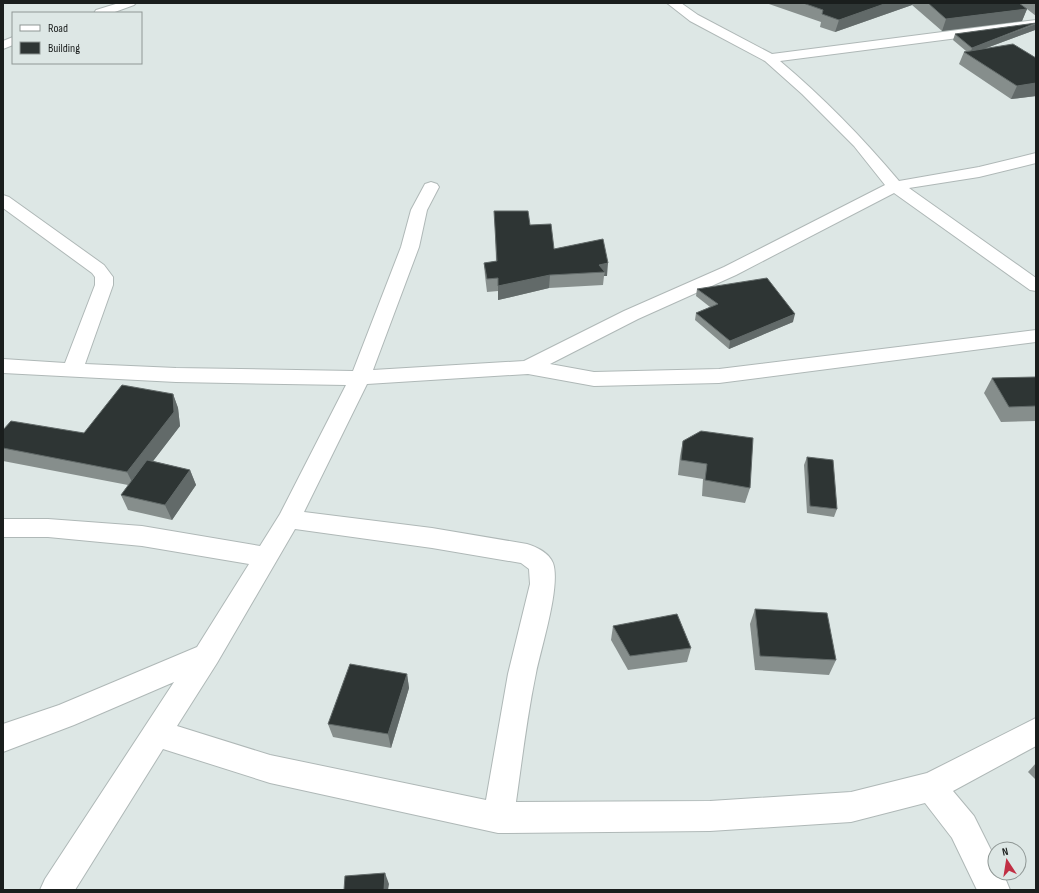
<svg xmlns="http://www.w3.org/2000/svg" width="1039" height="893" font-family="'Sofia Sans Condensed',sans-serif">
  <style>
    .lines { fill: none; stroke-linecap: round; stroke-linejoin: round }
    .minor-casing { stroke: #afb8b7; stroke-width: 2 }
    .minor { fill: #fff; fill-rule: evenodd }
    .wall { fill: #868e8c }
    .shaded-wall { fill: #626a69 }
    .building { fill: #2e3534; stroke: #626a69 }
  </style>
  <rect width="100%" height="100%" fill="#dde7e5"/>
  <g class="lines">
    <g class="minor-casing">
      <g id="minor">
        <path d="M 119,3 L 136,3 L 134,5 L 112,13 L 94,13 L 96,10 Z"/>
        <path d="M 667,3 L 681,3 L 698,15 L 772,54 L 1036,20 L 1036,28 L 780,61 C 824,98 862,137 899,181 L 979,167 L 1036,153 L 1036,163 L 979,177 L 909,188 L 1036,278 L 1036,291 L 1030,290 L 894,193 L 736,275 L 638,319 L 550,364 L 594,372 L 719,369 L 1036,330 L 1036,342 L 719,383 L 594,386 L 528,374 L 367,384 L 304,512 L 432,528 L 527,544 C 537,547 549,553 553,563 C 561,586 541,648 536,673 C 527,716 522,760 516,802 L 710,801 L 851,792 L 927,773 L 1036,718 L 1036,746 L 953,791 L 974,816 L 995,858 L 995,873 L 1003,873 L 1010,890 L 977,890 L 952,838 L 925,803 L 851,822 L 710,831 L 498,833 L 270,783 L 163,749 L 75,890 L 40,890 L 45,879 L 174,682 L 74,725 L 3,752 L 3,724 L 59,705 L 197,647 L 249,564 L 142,546 L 48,537 L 3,537 L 3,519 L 48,519 L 142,526 L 260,546 L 280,514 L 346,385 L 176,382 L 3,373 L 3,359 L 65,363 L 95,285 L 95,277 L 92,273 L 3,208 L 3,195 L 9,197 L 104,265 L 113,277 L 113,285 L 85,364 L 176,368 L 353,371 L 401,247 L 411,210 L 425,184 L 431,182 L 437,184 L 439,187 L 427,210 L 419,247 L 373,370 L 524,361 L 624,311 L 724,267 L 885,185 L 854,146 L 802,94 L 765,61 L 690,21 ZM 295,529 L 432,548 L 521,563 L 529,569 L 530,584 L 508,674 L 486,800 L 270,755 L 177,726 L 217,663 Z"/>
        <path d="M 13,37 L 13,45 L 3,49 L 3,41 Z"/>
      </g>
    </g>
    <use href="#minor" class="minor"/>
  </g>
  <g class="wall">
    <path d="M 766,3 L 1036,3 L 1036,16 L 1027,9 L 1022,21 L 942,31 L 912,5 L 835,32 L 820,27 L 821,22 Z"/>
    <path d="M 1036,23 L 1036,28 L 1035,30 L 984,49 L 1036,58 L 1036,96 L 1011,99 L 959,64 L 964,52 L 966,51 L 953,40 L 955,34 Z"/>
    <path d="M 495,224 L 530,225 L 554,249 L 603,239 L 607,276 L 604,276 L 603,285 L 549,288 L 498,300 L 498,291 L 487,292 L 485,276 L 484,263 L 496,261 Z"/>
    <path d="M 697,289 L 793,322 L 729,349 L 695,320 L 696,313 L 710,307 L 696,296 Z"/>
    <path d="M 1036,377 L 1036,421 L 1001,422 L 984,393 L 992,378 Z"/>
    <path d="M 173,394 L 178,408 L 180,426 L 153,461 L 190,470 L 196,485 L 172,520 L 128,510 L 121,495 L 128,485 L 3,461 L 3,430 L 84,433 Z"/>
    <path d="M 683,441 L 750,488 L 745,503 L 702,496 L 703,479 L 678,475 L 680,456 Z"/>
    <path d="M 807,457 L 837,509 L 834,517 L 807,513 L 804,465 Z"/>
    <path d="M 755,609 L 836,660 L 829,675 L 755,670 L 750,624 Z"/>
    <path d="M 613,626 L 691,648 L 687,662 L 628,670 L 611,640 Z"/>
    <path d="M 407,674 L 409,688 L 391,748 L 333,737 L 328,724 Z"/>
    <path d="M 1036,763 L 1036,780 L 1028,772 Z"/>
  </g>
  <g class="shaded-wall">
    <path d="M 887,3 L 913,3 L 912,5 L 835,32 L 839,20 Z"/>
    <path d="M 1027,9 L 1022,21 L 942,31 L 946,19 Z"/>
    <path d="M 1036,24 L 1035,30 L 970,54 L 972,48 Z"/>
    <path d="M 1036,83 L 1036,96 L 1011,99 L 1017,86 Z"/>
    <path d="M 608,263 L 607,276 L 604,276 L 605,272 L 599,265 Z"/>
    <path d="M 550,275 L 549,288 L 498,300 L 498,286 Z"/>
    <path d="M 795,314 L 793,322 L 729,349 L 730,341 Z"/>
    <path d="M 173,394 L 178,408 L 180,426 L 134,486 L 127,472 Z"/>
    <path d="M 190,470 L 196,485 L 172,520 L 165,505 Z"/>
    <path d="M 407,674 L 409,688 L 391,748 L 388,734 Z"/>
    <path d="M 385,873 L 389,884 L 388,890 L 384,890 Z"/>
  </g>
  <g class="building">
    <path d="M 803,3 L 887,3 L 839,20 L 822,14 L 823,10 Z"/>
    <path d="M 928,3 L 1019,3 L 1027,9 L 946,19 Z"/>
    <path d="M 1036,23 L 972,48 L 955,34 Z"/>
    <path d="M 1013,44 L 1036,58 L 1036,83 L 1017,86 L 964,52 Z"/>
    <path d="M 494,211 L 528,211 L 530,225 L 551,224 L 554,249 L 603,239 L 608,263 L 599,265 L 605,272 L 550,275 L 498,286 L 498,278 L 487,279 L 484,263 L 497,261 Z"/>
    <path d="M 767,278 L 795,314 L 730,341 L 696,313 L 718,304 L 697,289 Z"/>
    <path d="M 1036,377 L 1036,406 L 1009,407 L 992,378 Z"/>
    <path d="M 122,385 L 173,394 L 174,412 L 127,472 L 3,448 L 3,430 L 11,421 L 84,433 Z"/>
    <path d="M 701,431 L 753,438 L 750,488 L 705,480 L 707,464 L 681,460 L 683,441 Z"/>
    <path d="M 807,457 L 833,460 L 837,509 L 810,506 Z"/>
    <path d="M 147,460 L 190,470 L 165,505 L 121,495 Z"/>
    <path d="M 755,609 L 827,613 L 836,660 L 760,656 Z"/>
    <path d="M 677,614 L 691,648 L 630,656 L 613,626 Z"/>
    <path d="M 350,664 L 407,674 L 388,734 L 328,724 Z"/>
    <path d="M 385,873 L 384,890 L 344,890 L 345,876 Z"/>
  </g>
  <rect width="1039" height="893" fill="none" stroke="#1a1e1d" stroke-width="8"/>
  <rect x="12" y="12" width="130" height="52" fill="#dde7e5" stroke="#8f9795"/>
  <rect x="20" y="25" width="20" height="6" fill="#ffffff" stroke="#8f9795"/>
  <text x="48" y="32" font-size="12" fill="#1a1e1d">Road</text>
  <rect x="20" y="42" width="20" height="12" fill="#2e3534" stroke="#8f9795"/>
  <text x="48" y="52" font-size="12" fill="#1a1e1d">Building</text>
  <g transform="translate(1007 861) rotate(348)"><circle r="19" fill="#dde7e5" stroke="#8f9795"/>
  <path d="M0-3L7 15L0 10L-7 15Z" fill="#c02f44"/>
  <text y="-6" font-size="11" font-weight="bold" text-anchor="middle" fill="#1a1e1d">N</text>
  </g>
</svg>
